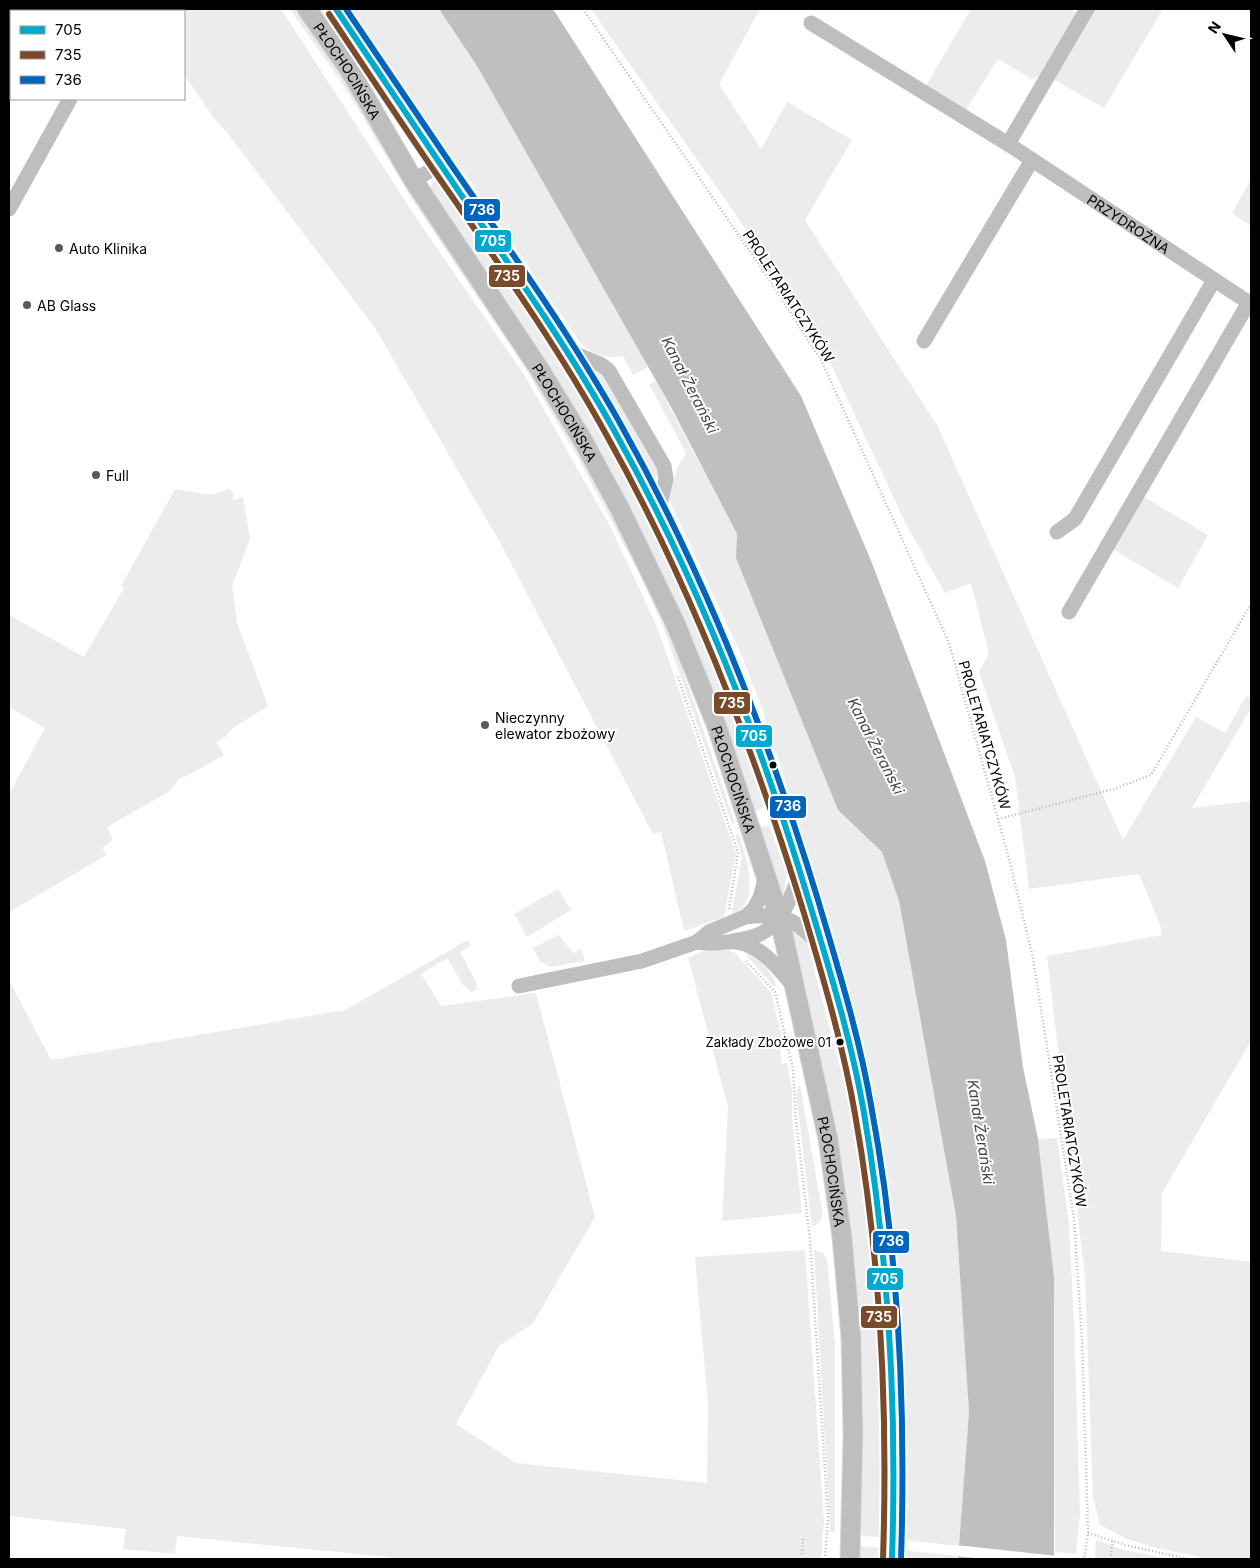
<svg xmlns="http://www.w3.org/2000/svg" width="1260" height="1568" font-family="Inter,sans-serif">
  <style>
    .green { fill: #ececec }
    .water { fill: #bfbfbf }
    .pier { fill: #fff }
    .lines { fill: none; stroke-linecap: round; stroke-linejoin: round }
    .major-casing { stroke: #dbdbdb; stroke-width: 21 }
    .path { stroke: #b9b9b9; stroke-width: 2.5; stroke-dasharray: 1 2.5; stroke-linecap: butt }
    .minor { stroke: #bebebe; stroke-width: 15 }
    .major { stroke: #bebebe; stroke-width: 19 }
    .bus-1-casing { stroke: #fff; stroke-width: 10 }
    .bus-2-casing { stroke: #fff; stroke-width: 10 }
    .bus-3-casing { stroke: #fff; stroke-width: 10 }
    .bus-1 { stroke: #00a9ce; stroke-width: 6 }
    .bus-2 { stroke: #7a4b2a; stroke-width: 6 }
    .bus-3 { stroke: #0065bd; stroke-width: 6 }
    .poi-dot { fill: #595959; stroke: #fff; stroke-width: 2 }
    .bus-dot { fill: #000; stroke: #fff; stroke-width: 2 }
    .labels { text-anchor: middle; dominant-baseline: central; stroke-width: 4; stroke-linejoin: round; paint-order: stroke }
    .bus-label { font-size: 13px; fill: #000; stroke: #fff; text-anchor: end }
    .street-label { font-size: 14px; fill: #000; stroke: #fff }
    .poi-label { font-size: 14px; fill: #000; stroke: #fff; text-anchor: start }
    .water-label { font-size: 15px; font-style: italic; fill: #444; stroke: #fff }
    .line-badge { stroke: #fff; stroke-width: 2 }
    .badge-label { font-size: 14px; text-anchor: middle; font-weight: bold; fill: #fff }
  </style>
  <rect width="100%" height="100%" fill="#fff"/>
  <g class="green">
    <path d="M 141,9 L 281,9 L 419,222 L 525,376 L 611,528 L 657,627 L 736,854 L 724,917 L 684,931 L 661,832 L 653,834 L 502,546 L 375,328 L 229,135 L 214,118 L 184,75 L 184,11 L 142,11 Z"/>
    <path d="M 290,9 L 297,9 L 343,75 L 526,362 L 618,523 L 668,627 L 735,823 L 732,824 L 664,629 L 641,577 L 578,458 L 525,368 L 415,204 L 344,86 Z"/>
    <path d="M 348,9 L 439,9 L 477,66 L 648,367 L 633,375 L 623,356 C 604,360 589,353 578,340 L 473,185 L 418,115 Z"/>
    <path d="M 591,9 L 760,9 L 719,84 L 761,149 L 787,102 L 852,140 L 805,220 L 938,427 L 1123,840 L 1196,717 L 1225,733 L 1246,696 L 1251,698 L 1251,708 L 1192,808 L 1251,801 L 1251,1041 L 1162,1193 L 1161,1251 L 1251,1262 L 1251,1559 L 1209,1559 L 1161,1549 L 1127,1539 L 1100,1525 L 1093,1497 L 1085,1276 L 1047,956 L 1162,935 L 1161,927 L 1139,874 L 1029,889 L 1015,777 L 979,672 L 989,654 L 971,583 L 945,593 L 907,526 L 822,345 L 734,212 Z"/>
    <path d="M 971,9 L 1069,9 L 1078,13 L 1042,76 L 1032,79 L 998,59 L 964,113 L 924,89 Z"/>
    <path d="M 1093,9 L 1163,9 L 1104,108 L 1053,79 Z"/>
    <path d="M 439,179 L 549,339 L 590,404 L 646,507 L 717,661 L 764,808 L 754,811 C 727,737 703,660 669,588 C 601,448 519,318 430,190 L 433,182 Z"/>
    <path d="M 1251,179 L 1251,226 L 1232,213 Z"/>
    <path d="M 597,371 L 605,377 L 657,467 L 658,473 L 654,483 L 650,480 L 592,377 L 592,372 Z"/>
    <path d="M 656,381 L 737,534 L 736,558 L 838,810 L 882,852 L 899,901 L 956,1216 L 969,1412 L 959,1546 L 902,1540 L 861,1056 L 838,963 L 792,817 L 796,815 L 777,754 L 774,754 L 763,711 L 744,661 L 668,497 L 678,466 L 686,453 L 649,384 Z"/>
    <path d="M 175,489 L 205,494 L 214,494 L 228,489 L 233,492 L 233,500 L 243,497 L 250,539 L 232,586 L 237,623 L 268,706 L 233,728 L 226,736 L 216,742 L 224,755 L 187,776 L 180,778 L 170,791 L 107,827 L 113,840 L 102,848 L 107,855 L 9,912 L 9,794 L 45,728 L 9,707 L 9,615 L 84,657 L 124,588 L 121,586 Z"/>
    <path d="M 1144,497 L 1208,535 L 1178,588 L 1114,550 Z"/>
    <path d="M 769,825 L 786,873 L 784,897 L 780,897 L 758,828 Z"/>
    <path d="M 739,834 C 746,859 763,901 731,917 L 742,857 L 735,835 Z"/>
    <path d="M 558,889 L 571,910 L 527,937 L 514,914 Z"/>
    <path d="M 790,929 L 803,936 L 808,945 C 827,1023 852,1101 864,1180 C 882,1298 885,1419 883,1538 L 859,1535 L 824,1084 Z"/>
    <path d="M 559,935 L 573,953 L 581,949 L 585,961 L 550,967 L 540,961 L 533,948 Z"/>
    <path d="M 468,940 L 471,946 L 460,952 L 476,982 L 477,989 L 472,992 L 463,985 L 447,958 L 421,974 L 441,1006 L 536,993 L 595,1217 L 533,1323 L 499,1346 L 456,1424 L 516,1463 L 707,1483 L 708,1404 L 695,1257 L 805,1250 L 824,1521 L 821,1559 L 407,1559 L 177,1536 L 175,1554 L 123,1549 L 126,1529 L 9,1516 L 9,980 L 51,1060 L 345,1010 Z"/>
    <path d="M 708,949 L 729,950 L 735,953 L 771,992 L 784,1048 L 780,1049 L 782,1064 L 787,1063 L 792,1089 L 792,1117 L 802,1213 L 722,1221 L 728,1107 L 688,958 Z"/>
    <path d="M 741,949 C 760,956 769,969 777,986 L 773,986 Z"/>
    <path d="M 800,1085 L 823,1215 L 820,1222 L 812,1227 L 796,1092 Z"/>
    <path d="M 1057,1138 L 1069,1224 L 1074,1321 L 1080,1514 L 1076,1554 L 1055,1552 L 1054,1277 L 1038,1139 Z"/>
    <path d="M 814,1249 L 823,1253 L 827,1260 L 835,1345 L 835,1532 L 830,1532 Z"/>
    <path d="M 1096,1540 L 1125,1550 L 1170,1559 L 1095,1559 Z"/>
    <path d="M 859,1546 L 882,1548 L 882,1559 L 858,1559 Z"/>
    <path d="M 901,1550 L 957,1556 L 956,1559 L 900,1559 Z"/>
  </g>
  <path class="water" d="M 439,9 L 553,9 L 801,396 L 872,563 L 985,861 L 1006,940 L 1023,1067 L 1038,1139 L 1054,1277 L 1054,1559 L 958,1559 L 969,1412 L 956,1216 L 899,901 L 882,852 L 838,810 L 736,558 L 737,534 L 671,407 L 477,66 Z"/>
  <path class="pier" d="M 956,1545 L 1057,1556 L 1056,1559 L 985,1559 L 955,1556 Z"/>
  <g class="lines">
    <g class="major-casing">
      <g id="major">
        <path id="s2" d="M 307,9 L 349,69 L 414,181 L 540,370 L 582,439 L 620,509 L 676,625 L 716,724 L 779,916 L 828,1139 L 842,1237 L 851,1338 L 853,1435 L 850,1559"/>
        <path d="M 336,9 C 377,70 417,131 459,191 C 513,270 569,349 615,432 C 702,587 767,754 816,924 C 832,978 848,1033 859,1088 C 866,1118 869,1149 873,1180 C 891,1305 898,1433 892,1559"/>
      </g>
    </g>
    <g class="path">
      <path d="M 583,9 L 773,285 L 822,362 L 949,643 L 1008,855 L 1033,958 L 1074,1219 L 1082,1339 L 1088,1533 L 1084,1559"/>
      <path d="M 678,677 L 738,853 L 729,909"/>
      <path d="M 998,819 L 1114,789 L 1151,775 L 1251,604"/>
      <path d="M 746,961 L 775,992 L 793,1069 L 796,1120 L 810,1240 L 828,1517 L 825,1559"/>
      <path d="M 1088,1533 L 1125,1545 L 1188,1559"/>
      <path d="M 802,1554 L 803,1537"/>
      <path d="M 1110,1559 L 1113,1541"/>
    </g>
    <g class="minor">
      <path id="s1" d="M 1087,9 L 1008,144 L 1251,304"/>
      <path d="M 119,11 L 121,9"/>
      <path d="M 811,23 L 1008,144"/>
      <path d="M 414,181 L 440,164"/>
      <path d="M 9,209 L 70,99"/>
      <path d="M 924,341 L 1032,160"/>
      <path d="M 566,350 L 602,365 L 609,371 L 664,466 L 666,479 L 658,513"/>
      <path d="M 1057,532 L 1075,519 L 1214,280"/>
      <path d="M 1069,612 L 1249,302"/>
      <path d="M 745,917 C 783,912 797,920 822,947"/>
      <path d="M 733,941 C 742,939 752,938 760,934 C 783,923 793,893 801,871"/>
      <path d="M 697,942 C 714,945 722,941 736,942 C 761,944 781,971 795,988"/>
      <path d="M 519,986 L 642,961 L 697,942 L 709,932 L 745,917 L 753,910 L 760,898 L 766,875"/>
    </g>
    <use href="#major" class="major"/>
    <g class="bus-1-casing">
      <path id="bus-1" d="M 336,9 C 382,77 427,145 473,212 C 523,284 573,356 615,432 C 699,583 762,743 811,908 C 831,975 852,1043 864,1113 C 889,1260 897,1410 892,1559"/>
    </g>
    <g class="bus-2-casing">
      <path id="bus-2" d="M 329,14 C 365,68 400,121 437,175 C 496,260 557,345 607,436 C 691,586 753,746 803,910 C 823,977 843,1045 855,1114 C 881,1260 888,1410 883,1559"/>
    </g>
    <g class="bus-3-casing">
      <path id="bus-3" d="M 346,9 C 381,60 415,112 450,163 C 509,249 570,334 621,425 C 705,575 768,736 818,900 C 838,968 859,1035 871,1105 C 899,1254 906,1408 901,1559"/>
    </g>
    <use href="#bus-1" class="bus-1"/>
    <use href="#bus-2" class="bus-2"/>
    <use href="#bus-3" class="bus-3"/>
  </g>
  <g class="poi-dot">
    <circle cx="59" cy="248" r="5"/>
    <circle cx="27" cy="305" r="5"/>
    <circle cx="96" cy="475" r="5"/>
    <circle cx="485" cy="725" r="5"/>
  </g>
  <g class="bus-dot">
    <circle cx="773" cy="765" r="4.5"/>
    <circle cx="840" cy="1042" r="4.5"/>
  </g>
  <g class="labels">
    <g class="bus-label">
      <text x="831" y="1042">Zakłady Zbożowe 01</text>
    </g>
    <g class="street-label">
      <text stroke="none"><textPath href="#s2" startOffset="74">PŁOCHOCIŃSKA</textPath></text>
      <text stroke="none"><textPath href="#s1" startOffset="301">PRZYDROŻNA</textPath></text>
      <text transform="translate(789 296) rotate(57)">PROLETARIATCZYKÓW</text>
      <text stroke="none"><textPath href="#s2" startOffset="479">PŁOCHOCIŃSKA</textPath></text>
      <text transform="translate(985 735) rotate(74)">PROLETARIATCZYKÓW</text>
      <text stroke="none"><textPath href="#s2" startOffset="884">PŁOCHOCIŃSKA</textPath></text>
      <text transform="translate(1070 1131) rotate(81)">PROLETARIATCZYKÓW</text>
      <text stroke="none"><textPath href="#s2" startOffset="1289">PŁOCHOCIŃSKA</textPath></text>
    </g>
    <g class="poi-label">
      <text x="69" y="248">Auto Klinika</text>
      <text x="37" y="305">AB Glass</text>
      <text x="106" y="475">Full</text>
      <text x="495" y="717">Nieczynny<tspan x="495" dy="16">elewator zbożowy</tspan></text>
    </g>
    <g class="water-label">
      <text transform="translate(690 385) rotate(63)">Kanał Żerański</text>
      <text transform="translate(876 746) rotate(63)">Kanał Żerański</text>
      <text transform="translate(981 1132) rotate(81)">Kanał Żerański</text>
    </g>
  </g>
  <g class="line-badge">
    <rect x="463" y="198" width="38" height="24" rx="5" fill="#0065bd"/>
    <rect x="474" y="229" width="38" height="24" rx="5" fill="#00a9ce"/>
    <rect x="488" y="264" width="38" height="24" rx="5" fill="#7a4b2a"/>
    <rect x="713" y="691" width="38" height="24" rx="5" fill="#7a4b2a"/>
    <rect x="735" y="724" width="38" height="24" rx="5" fill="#00a9ce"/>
    <rect x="769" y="795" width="38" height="24" rx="5" fill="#0065bd"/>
    <rect x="872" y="1230" width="38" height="24" rx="5" fill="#0065bd"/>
    <rect x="866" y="1267" width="38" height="24" rx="5" fill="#00a9ce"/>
    <rect x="860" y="1305" width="38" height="24" rx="5" fill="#7a4b2a"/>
  </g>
  <g class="badge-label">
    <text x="482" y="215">736</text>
    <text x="493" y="246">705</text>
    <text x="507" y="281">735</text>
    <text x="732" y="708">735</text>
    <text x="754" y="741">705</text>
    <text x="788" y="811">736</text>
    <text x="891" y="1246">736</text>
    <text x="885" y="1284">705</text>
    <text x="879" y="1322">735</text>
  </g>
  <rect width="1260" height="1568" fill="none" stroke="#000000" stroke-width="20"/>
  <rect x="10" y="10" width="175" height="90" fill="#ffffff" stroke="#999999"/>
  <rect x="20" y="26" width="25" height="8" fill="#00a9ce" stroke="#999999"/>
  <text x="55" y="35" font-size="15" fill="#000000">705</text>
  <rect x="20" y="51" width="25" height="8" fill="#7a4b2a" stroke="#999999"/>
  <text x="55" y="60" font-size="15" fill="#000000">735</text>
  <rect x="20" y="76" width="25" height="8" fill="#0065bd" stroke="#999999"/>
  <text x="55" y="85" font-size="15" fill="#000000">736</text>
  <g transform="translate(1225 35) rotate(305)" stroke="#ffffff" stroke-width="4" paint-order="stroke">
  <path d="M0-4L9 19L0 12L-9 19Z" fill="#000000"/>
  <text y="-8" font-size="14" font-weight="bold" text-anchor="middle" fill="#000000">N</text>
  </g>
</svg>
